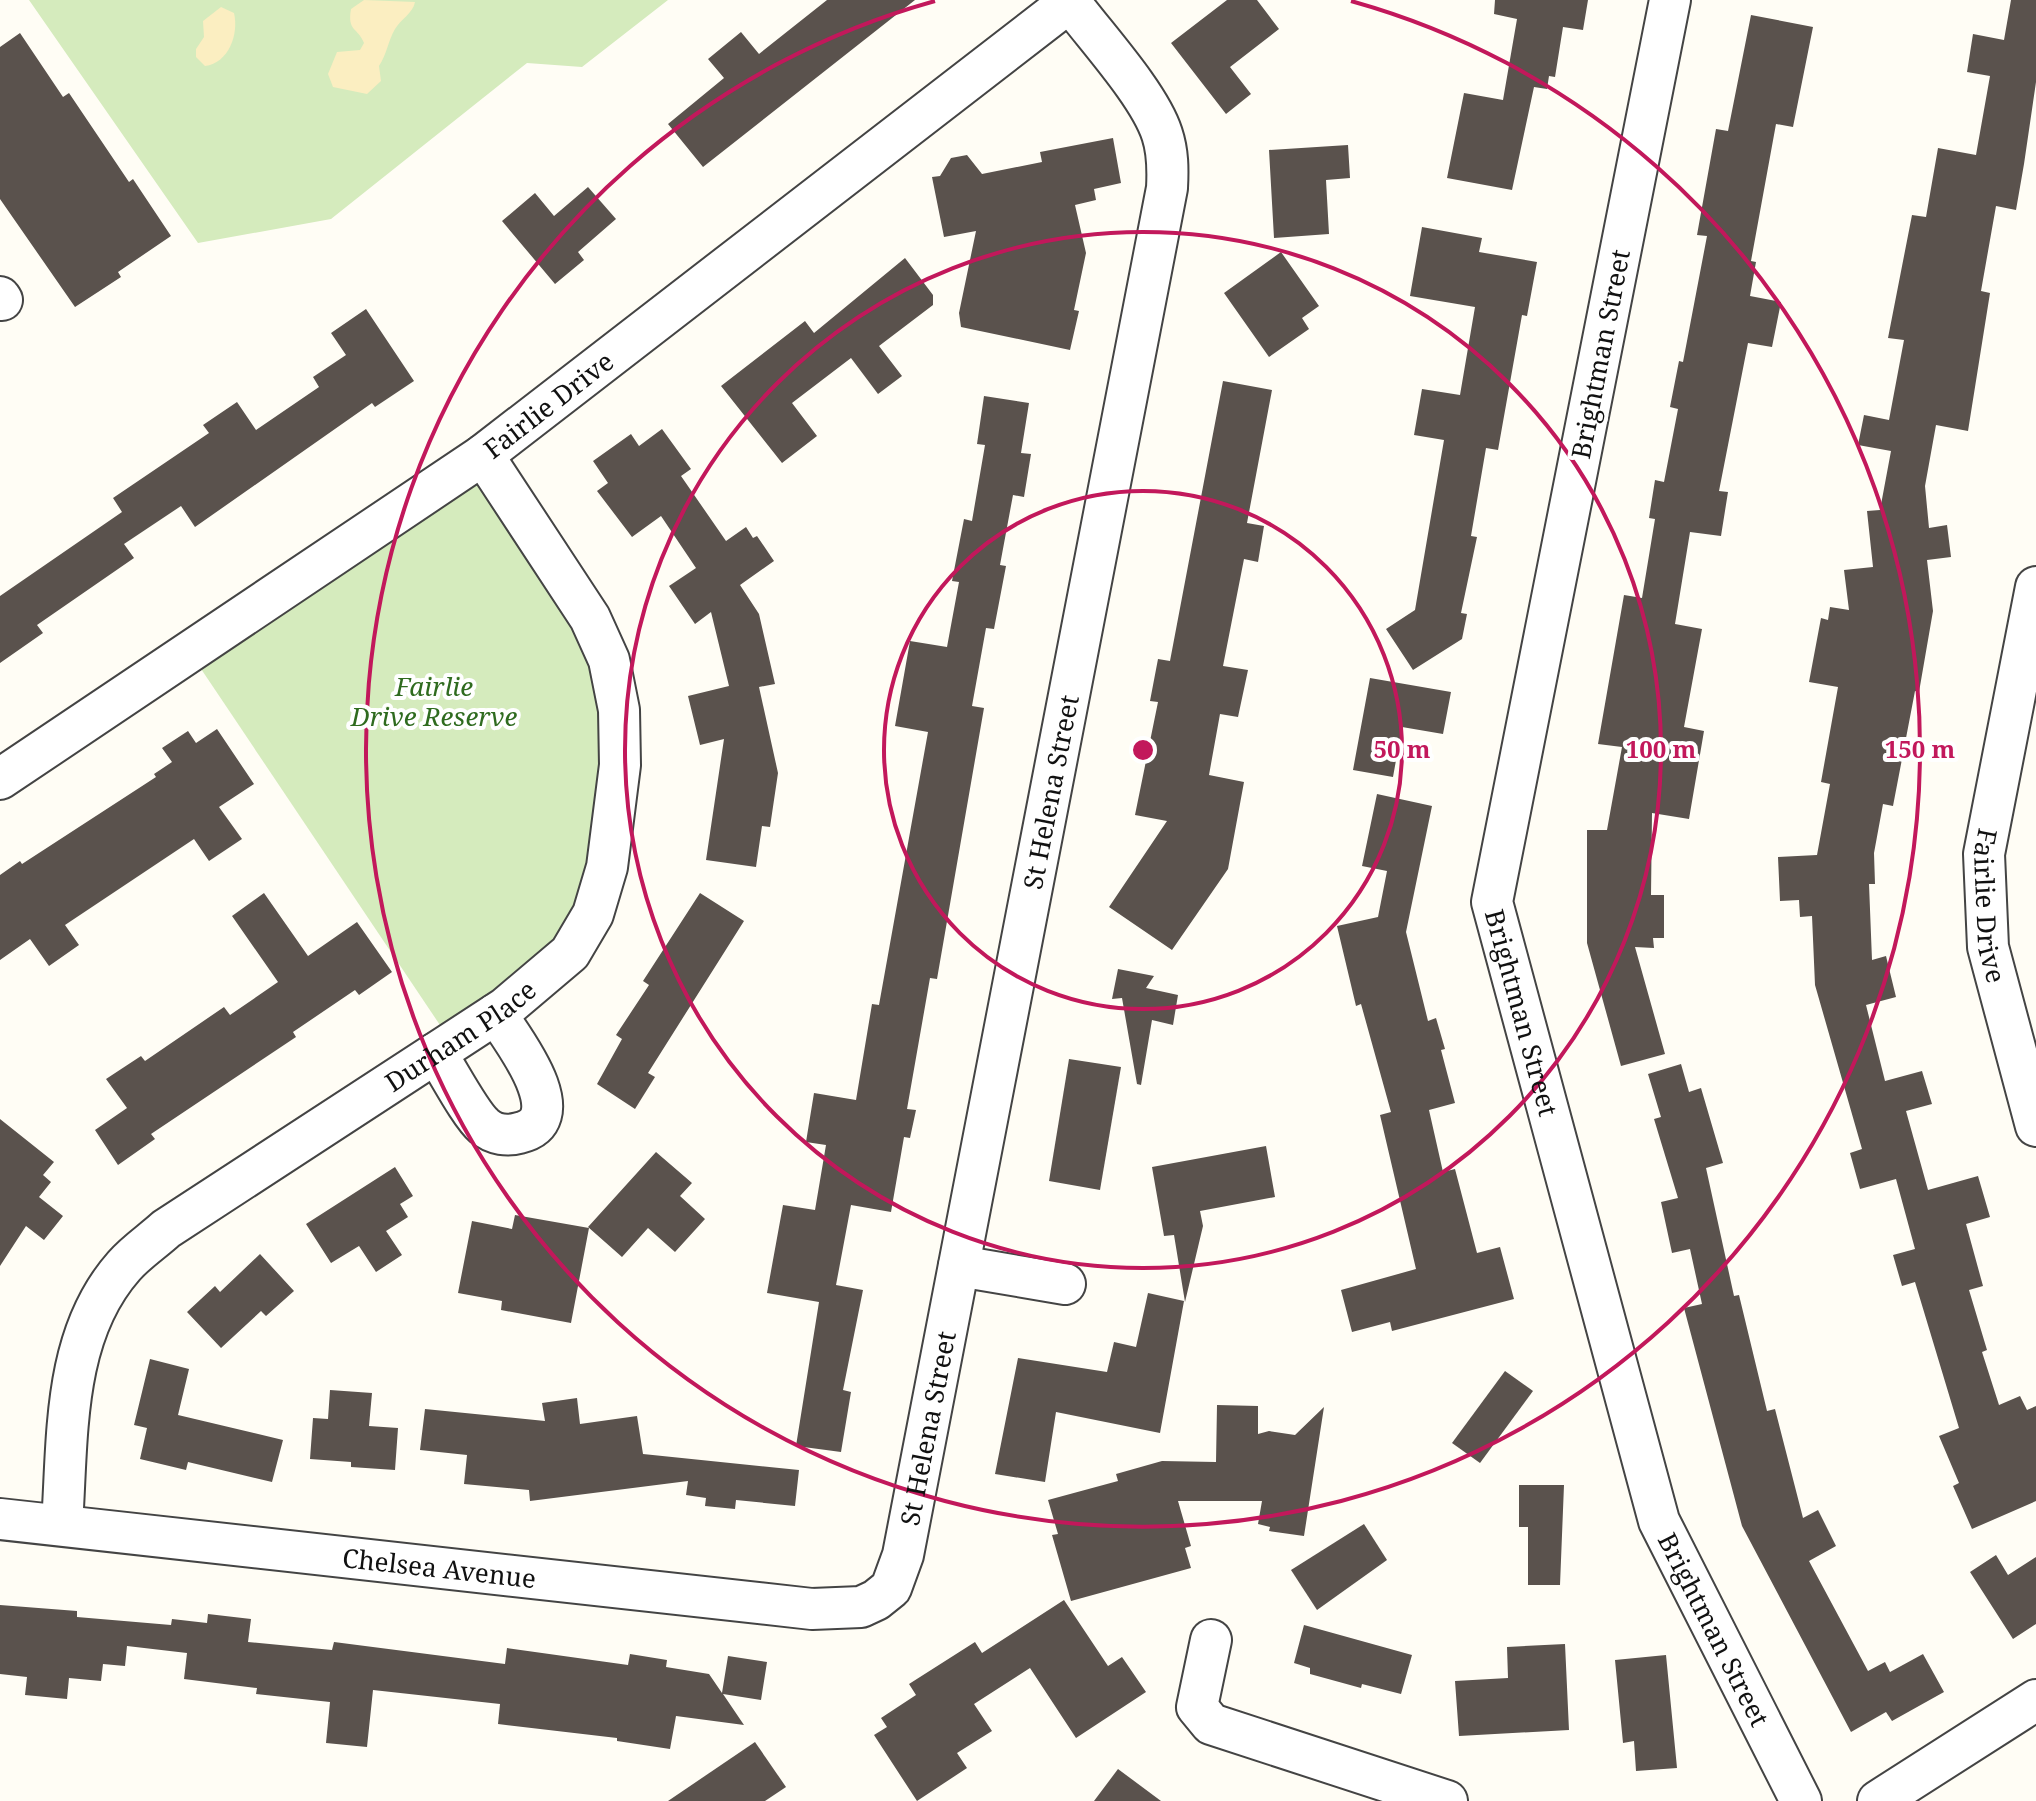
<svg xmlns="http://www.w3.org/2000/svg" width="2036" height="1801" font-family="'Noto Serif',serif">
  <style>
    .green { fill: #d5ebbd }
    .sand { fill: #fbeec1 }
    .building { fill: #5a524d }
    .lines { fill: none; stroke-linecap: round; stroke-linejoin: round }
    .minor-casing { stroke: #444; stroke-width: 44 }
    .minor { stroke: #fff; stroke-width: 40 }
    .ring { fill: none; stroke: #c2185b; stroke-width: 4 }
    .labels { text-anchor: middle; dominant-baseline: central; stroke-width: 8; stroke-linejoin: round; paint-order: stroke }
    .street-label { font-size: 26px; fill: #111; stroke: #fff }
    .park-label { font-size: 26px; font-style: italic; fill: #2f6b1f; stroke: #fff }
    .centre { fill: #c2185b; stroke: #fff; stroke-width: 4 }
    .ring-label { font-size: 24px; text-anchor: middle; font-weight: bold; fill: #c2185b; stroke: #fff; stroke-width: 8; stroke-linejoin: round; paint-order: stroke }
  </style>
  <rect width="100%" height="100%" fill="#fffdf5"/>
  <g class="green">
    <path d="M 29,0 L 668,0 L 582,67 L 527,63 L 331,219 L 198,243 Z"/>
    <path d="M 483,455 L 609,660 L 593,914 L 452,1043 L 189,651 Z"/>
  </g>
  <g class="sand">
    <path d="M 364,0 L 415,2 C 413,13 401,19 395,29 C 388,41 387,54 379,66 L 381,81 L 367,94 L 333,87 L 328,74 L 337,52 L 360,50 L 364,43 C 358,27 347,32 351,9 Z"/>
    <path d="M 221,7 L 234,13 C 239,34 229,63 205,66 L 196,57 L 196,49 L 204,37 L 203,21 Z"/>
  </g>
  <g class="building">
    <path d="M 827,0 L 915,0 L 703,167 L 668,124 L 724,78 L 708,59 L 741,32 L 759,54 Z"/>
    <path d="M 1227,0 L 1257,0 L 1279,29 L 1230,67 L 1251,94 L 1226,114 L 1171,43 Z"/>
    <path d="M 1495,0 L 1588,0 L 1583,30 L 1563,27 L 1555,77 L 1549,76 L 1547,89 L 1534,87 L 1512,190 L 1447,178 L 1464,93 L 1503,100 L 1517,19 L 1494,14 Z"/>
    <path d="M 2011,0 L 2036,0 L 2036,82 L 2024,164 L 2016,210 L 1996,206 L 1981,291 L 1990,293 L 1968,431 L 1936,425 L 1925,486 L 1929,528 L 1947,525 L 1951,557 L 1927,560 L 1933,611 L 1919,692 L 1915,691 L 1893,806 L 1883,804 L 1874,853 L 1875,884 L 1869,884 L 1872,960 L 1886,956 L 1896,997 L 1866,1005 L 1885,1081 L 1922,1071 L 1932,1104 L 1906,1111 L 1928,1190 L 1978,1176 L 1990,1217 L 1966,1224 L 1983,1286 L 1969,1290 L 1987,1350 L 1982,1352 L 1999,1405 L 2020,1396 L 2027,1410 L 2036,1406 L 2036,1501 L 1972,1529 L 1953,1486 L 1959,1483 L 1939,1436 L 1959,1428 L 1915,1282 L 1902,1286 L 1893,1255 L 1915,1249 L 1896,1179 L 1860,1189 L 1850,1153 L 1862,1149 L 1815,985 L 1812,916 L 1800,917 L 1799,900 L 1780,901 L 1778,857 L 1817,855 L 1830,784 L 1821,782 L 1838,687 L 1809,682 L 1821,618 L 1828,620 L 1830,607 L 1849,610 L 1844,570 L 1873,567 L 1867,511 L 1880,510 L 1891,451 L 1858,445 L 1864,415 L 1889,420 L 1904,340 L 1888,338 L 1912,215 L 1926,217 L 1938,148 L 1976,155 L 1990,76 L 1967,72 L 1973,34 L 2004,40 Z"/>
    <path d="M 1751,15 L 1813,27 L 1793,127 L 1776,124 L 1751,261 L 1756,262 L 1750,296 L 1781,302 L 1772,347 L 1748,343 L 1719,491 L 1728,492 L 1721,536 L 1690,532 L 1675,624 L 1702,629 L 1684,727 L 1704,731 L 1689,819 L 1652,813 L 1651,895 L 1664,895 L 1664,938 L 1653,938 L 1654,948 L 1635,947 L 1665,1054 L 1621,1066 L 1587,943 L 1587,830 L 1607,830 L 1622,747 L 1598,744 L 1624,595 L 1642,598 L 1655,519 L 1649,518 L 1655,480 L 1664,482 L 1678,409 L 1670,407 L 1679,361 L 1683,362 L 1707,236 L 1697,235 L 1716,129 L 1728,131 Z"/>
    <path d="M 20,33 L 63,97 L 69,93 L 129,182 L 133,179 L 171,236 L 118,272 L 121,277 L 75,307 L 0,199 L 0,47 Z"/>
    <path d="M 1113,138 L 1121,183 L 1094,189 L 1096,200 L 1075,205 L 1086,253 L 1074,310 L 1079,311 L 1070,350 L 961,327 L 959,313 L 976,231 L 944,237 L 932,177 L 940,176 L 951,158 L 967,155 L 982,174 L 1042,162 L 1040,152 Z"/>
    <path d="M 1348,145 L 1350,178 L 1326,180 L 1329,234 L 1274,238 L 1269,150 Z"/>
    <path d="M 588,187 L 616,219 L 578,252 L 584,260 L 555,284 L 502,221 L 535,193 L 554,216 Z"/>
    <path d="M 1422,227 L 1482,238 L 1479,252 L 1537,262 L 1527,316 L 1522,315 L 1498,450 L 1486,448 L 1471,536 L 1477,537 L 1461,613 L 1467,614 L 1462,639 L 1413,670 L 1386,629 L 1415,610 L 1444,440 L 1414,435 L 1422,389 L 1460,395 L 1475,307 L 1410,296 Z"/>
    <path d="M 1281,252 L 1319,306 L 1302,318 L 1309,329 L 1269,357 L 1224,293 Z"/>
    <path d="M 905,258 L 933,295 L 933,305 L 879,346 L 902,376 L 878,394 L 851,358 L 792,403 L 817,436 L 782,463 L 721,386 L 805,321 L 814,333 Z"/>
    <path d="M 366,309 L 414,381 L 375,407 L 372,403 L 195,527 L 181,506 L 124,544 L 134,558 L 37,625 L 43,633 L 0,663 L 0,596 L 122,512 L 113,498 L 209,433 L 203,425 L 237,402 L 256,430 L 319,387 L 313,377 L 346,355 L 331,333 Z"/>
    <path d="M 1223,381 L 1272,390 L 1247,523 L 1264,526 L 1258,562 L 1244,559 L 1223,666 L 1248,670 L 1238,717 L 1220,714 L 1209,775 L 1244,782 L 1228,869 L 1172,950 L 1109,907 L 1167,821 L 1135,815 L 1158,702 L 1150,701 L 1158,659 L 1170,661 Z"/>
    <path d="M 984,396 L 1029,403 L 1021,453 L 1031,454 L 1024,497 L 1013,495 L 1000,565 L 1006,566 L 994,629 L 986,628 L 972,706 L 984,708 L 937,979 L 930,978 L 907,1109 L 916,1110 L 910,1138 L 904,1137 L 891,1212 L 851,1205 L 836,1285 L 863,1290 L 843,1390 L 851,1392 L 841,1452 L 796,1446 L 819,1302 L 767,1293 L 783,1205 L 815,1210 L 826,1145 L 806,1142 L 814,1093 L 856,1100 L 872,1004 L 879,1005 L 928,732 L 895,726 L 910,641 L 947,647 L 959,582 L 952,581 L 964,519 L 972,521 L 985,445 L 977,444 Z"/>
    <path d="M 662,429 L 691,469 L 681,476 L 726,541 L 746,527 L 753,538 L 757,536 L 774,561 L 740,585 L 759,614 L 775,684 L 759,687 L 778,773 L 770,827 L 762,826 L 756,867 L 706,860 L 724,739 L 700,745 L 688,696 L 729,686 L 711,612 L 695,624 L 669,586 L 696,568 L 661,516 L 632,537 L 597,491 L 608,483 L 593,461 L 631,434 L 639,446 Z"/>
    <path d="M 1370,678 L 1451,692 L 1443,734 L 1402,727 L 1393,777 L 1353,770 Z"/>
    <path d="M 217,729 L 254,784 L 219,807 L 242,839 L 209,861 L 194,839 L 65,925 L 79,945 L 49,966 L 30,939 L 0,960 L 0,875 L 20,861 L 22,864 L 156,777 L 154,774 L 172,762 L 162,748 L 188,731 L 196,743 Z"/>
    <path d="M 1377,794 L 1432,806 L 1406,932 L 1428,1021 L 1436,1018 L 1445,1049 L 1441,1050 L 1455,1103 L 1429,1110 L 1443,1172 L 1455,1169 L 1477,1253 L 1500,1247 L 1514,1299 L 1392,1331 L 1390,1322 L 1352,1332 L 1341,1290 L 1416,1269 L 1380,1115 L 1391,1112 L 1361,1004 L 1356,1006 L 1337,926 L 1378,917 L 1387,871 L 1362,866 Z"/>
    <path d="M 264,893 L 308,956 L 357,922 L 392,972 L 359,995 L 355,990 L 293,1032 L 296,1037 L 151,1134 L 155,1139 L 118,1165 L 95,1130 L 127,1108 L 106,1079 L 141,1056 L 145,1061 L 224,1007 L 230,1015 L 278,982 L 232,916 Z"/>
    <path d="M 700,893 L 744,921 L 648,1073 L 655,1077 L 635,1109 L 597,1084 L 622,1039 L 616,1035 L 649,985 L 643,981 Z"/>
    <path d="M 1118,969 L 1154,976 L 1146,988 L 1178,995 L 1173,1025 L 1152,1020 L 1141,1085 L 1137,1084 L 1122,998 L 1112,999 Z"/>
    <path d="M 1069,1059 L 1121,1067 L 1100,1190 L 1049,1181 Z"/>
    <path d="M 1681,1064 L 1689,1092 L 1701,1088 L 1723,1163 L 1706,1168 L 1734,1296 L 1739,1295 L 1767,1411 L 1775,1409 L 1803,1518 L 1818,1510 L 1836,1546 L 1809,1561 L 1868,1671 L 1885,1662 L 1890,1672 L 1923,1654 L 1944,1692 L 1892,1721 L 1886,1712 L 1851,1732 L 1742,1526 L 1684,1308 L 1702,1304 L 1690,1249 L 1672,1253 L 1661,1202 L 1678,1198 L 1654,1119 L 1661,1117 L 1648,1074 Z"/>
    <path d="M 0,1119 L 54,1162 L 43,1175 L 51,1182 L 39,1197 L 63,1216 L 44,1240 L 26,1226 L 0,1266 Z"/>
    <path d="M 1266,1146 L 1275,1197 L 1200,1211 L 1203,1226 L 1185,1302 L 1174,1235 L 1164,1236 L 1152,1167 Z"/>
    <path d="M 656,1152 L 692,1183 L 680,1196 L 705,1219 L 675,1252 L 648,1228 L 622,1257 L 588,1227 Z"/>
    <path d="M 395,1167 L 413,1196 L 400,1204 L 408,1217 L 386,1231 L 402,1255 L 376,1272 L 359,1246 L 331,1263 L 306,1224 Z"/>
    <path d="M 515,1215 L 589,1228 L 571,1323 L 501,1310 L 502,1301 L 458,1293 L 472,1221 L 512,1229 Z"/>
    <path d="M 260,1254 L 294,1291 L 266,1316 L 261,1311 L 221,1348 L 187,1312 L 215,1286 L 220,1292 Z"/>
    <path d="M 1148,1293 L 1184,1301 L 1160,1433 L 1056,1412 L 1045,1482 L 995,1474 L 1018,1358 L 1107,1372 L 1114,1342 L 1136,1347 Z"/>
    <path d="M 150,1359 L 189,1369 L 178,1415 L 283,1440 L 272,1482 L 188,1462 L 186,1470 L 140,1459 L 147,1428 L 134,1425 Z"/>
    <path d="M 1505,1371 L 1533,1391 L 1480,1463 L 1452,1443 Z"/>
    <path d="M 330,1390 L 372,1393 L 369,1426 L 398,1428 L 395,1470 L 351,1467 L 351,1462 L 310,1459 L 313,1418 L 328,1419 Z"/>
    <path d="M 577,1398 L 580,1424 L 637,1416 L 643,1454 L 799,1470 L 795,1506 L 736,1500 L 735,1509 L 705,1506 L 706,1498 L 686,1495 L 688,1481 L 530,1501 L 529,1490 L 464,1484 L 467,1455 L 420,1450 L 425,1409 L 545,1421 L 542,1403 Z"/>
    <path d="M 1217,1405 L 1258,1406 L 1258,1434 L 1269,1431 L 1295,1435 L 1324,1407 L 1304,1536 L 1269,1531 L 1270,1527 L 1258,1524 L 1262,1501 L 1178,1501 L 1191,1546 L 1185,1548 L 1191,1568 L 1071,1601 L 1052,1535 L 1058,1534 L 1048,1500 L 1118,1481 L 1116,1474 L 1162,1461 L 1216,1462 Z"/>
    <path d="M 1519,1485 L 1564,1485 L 1560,1585 L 1528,1585 L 1528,1527 L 1519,1527 Z"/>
    <path d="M 1364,1524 L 1387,1560 L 1317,1610 L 1291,1570 Z"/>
    <path d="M 1996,1555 L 2008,1575 L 2036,1557 L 2036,1624 L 2013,1639 L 1970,1572 Z"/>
    <path d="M 1064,1600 L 1108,1666 L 1122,1657 L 1146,1692 L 1076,1738 L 1030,1668 L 974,1704 L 992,1731 L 957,1753 L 967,1768 L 917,1801 L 874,1735 L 887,1727 L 881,1718 L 916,1695 L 909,1684 L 975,1642 L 982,1653 Z"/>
    <path d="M 0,1605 L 77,1611 L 77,1617 L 171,1625 L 172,1619 L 207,1623 L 208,1614 L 251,1619 L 248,1642 L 332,1650 L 334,1642 L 505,1664 L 507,1648 L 628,1665 L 630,1654 L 667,1660 L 666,1667 L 709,1674 L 722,1693 L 728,1656 L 767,1662 L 761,1700 L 723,1694 L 744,1725 L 676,1716 L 670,1749 L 617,1741 L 617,1738 L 498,1724 L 500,1704 L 373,1690 L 367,1747 L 326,1743 L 330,1702 L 256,1694 L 257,1688 L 184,1679 L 187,1653 L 127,1646 L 125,1666 L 103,1664 L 101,1681 L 69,1678 L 67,1699 L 25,1695 L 27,1677 L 0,1674 Z"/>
    <path d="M 1304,1625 L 1412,1655 L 1401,1694 L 1362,1684 L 1361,1688 L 1310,1674 L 1310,1668 L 1294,1663 Z"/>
    <path d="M 1565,1644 L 1569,1730 L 1459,1736 L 1455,1681 L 1508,1678 L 1507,1647 Z"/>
    <path d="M 1666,1655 L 1677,1768 L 1636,1771 L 1634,1741 L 1623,1743 L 1615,1660 Z"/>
    <path d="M 755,1742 L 786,1787 L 765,1801 L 668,1801 Z"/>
    <path d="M 1118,1769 L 1161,1801 L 1094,1801 Z"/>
  </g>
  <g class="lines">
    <g class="minor-casing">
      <g id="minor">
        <path id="s1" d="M 1670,0 L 1492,902 L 1659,1521 L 1801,1801"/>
        <path d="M 0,297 L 2,300"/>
        <path id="s2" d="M 2036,587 L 1984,854 L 1988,947 L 2036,1126"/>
        <path id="s3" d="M 0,779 L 483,455 L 1072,0"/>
        <path d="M 436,1053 C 448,1071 470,1114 484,1126 C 494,1135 508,1136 519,1133 C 576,1120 512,1038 496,1014"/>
        <path d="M 959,1266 L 1065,1284"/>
        <path id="s4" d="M 0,1519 L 812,1609 L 861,1607 L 876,1600 L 891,1588 L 903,1555 L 1167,188 C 1168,169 1168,152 1162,134 C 1149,94 1096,37 1070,2"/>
        <path id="s5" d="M 62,1525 C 68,1437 62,1336 124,1266 C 136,1252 153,1241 166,1229 L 505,1008 L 570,953 L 593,914 L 607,867 L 620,765 L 619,710 L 609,660 L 590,618 L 483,455"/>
        <path d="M 1211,1640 L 1197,1707 L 1211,1724 L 1447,1801"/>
        <path d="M 1878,1801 L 2036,1700"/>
      </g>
    </g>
    <use href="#minor" class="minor"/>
  </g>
  <g class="ring">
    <circle cx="1143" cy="750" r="259"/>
    <circle cx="1143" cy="750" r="518"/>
    <path d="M1351 1A777 777 0 1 1 935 1"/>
  </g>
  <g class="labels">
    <g class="street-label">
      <text transform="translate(1600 354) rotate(-79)">Brightman Street</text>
      <text stroke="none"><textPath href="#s3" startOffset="664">Fairlie Drive</textPath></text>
      <text stroke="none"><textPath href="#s4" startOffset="1714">St Helena Street</textPath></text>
      <text stroke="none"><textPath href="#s2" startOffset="324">Fairlie Drive</textPath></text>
      <text stroke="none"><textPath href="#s1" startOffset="1034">Brightman Street</textPath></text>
      <text stroke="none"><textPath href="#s5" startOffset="680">Durham Place</textPath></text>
      <text stroke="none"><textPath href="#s4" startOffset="1066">St Helena Street</textPath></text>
      <text stroke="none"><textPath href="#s4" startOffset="442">Chelsea Avenue</textPath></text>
      <text stroke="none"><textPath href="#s1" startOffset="1682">Brightman Street</textPath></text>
    </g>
    <g class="park-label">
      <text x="434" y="686">Fairlie<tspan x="434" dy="30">Drive Reserve</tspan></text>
    </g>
  </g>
  <circle cx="1143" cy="750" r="12" class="centre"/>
  <g class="ring-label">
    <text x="1402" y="758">50 m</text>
    <text x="1661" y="758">100 m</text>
    <text x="1920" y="758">150 m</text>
  </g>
</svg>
